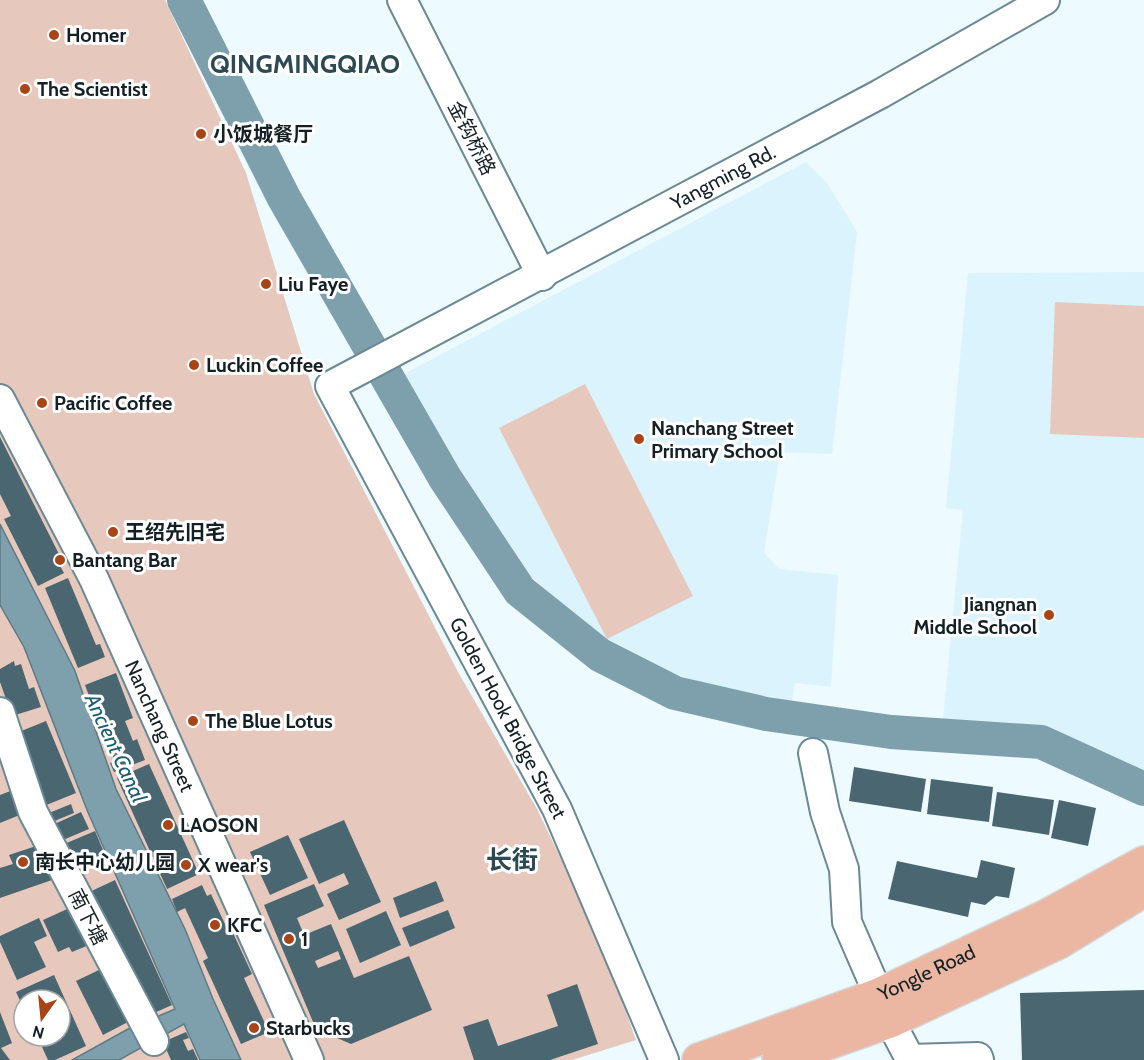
<svg xmlns="http://www.w3.org/2000/svg" width="1144" height="1060" font-family="Cabin,'Noto Sans SC',sans-serif">
  <style>
    .built { fill: #dbf3fc }
    .green { fill: #e6c8bd; fill-rule: evenodd }
    .water { fill: #7ea0ad; stroke: #5e7a84; stroke-width: 1.5 }
    .lines { fill: none; stroke-linecap: round; stroke-linejoin: round }
    .river { stroke: #7ea0ad; stroke-width: 34 }
    .building { fill: #4a6771; fill-rule: evenodd }
    .minor-casing { stroke: #6b8994; stroke-width: 32 }
    .major-casing { stroke: #d5d7d8; stroke-width: 36 }
    .minor { stroke: #fff; stroke-width: 28 }
    .major { stroke: #ebb6a2; stroke-width: 33 }
    .poi-dot { fill: #a94416; stroke: #fff; stroke-width: 2 }
    .labels { text-anchor: middle; dominant-baseline: central; stroke-width: 6; stroke-linejoin: round; paint-order: stroke }
    .poi-label { font-size: 20px; font-weight: bold; fill: #142024; stroke: #fff; text-anchor: start }
    .street-label { font-size: 20px; fill: #142024; stroke: #fff }
    .water-label { font-size: 21px; font-style: italic; fill: #1b5e72; stroke: #fff }
    .district-label { font-size: 26px; font-weight: bold; fill: #2d4953; stroke: #fff }
  </style>
  <rect width="100%" height="100%" fill="#edfaff"/>
  <g class="built">
    <path d="M 806,162 L 827,183 L 857,232 L 832,454 L 780,452 L 764,553 L 779,569 L 838,575 L 831,687 L 795,683 L 791,706 L 745,698 L 693,681 L 623,652 L 554,597 L 522,569 L 402,375 Z"/>
    <path d="M 1144,272 L 1144,780 L 1132,771 L 1059,742 L 943,720 L 963,510 L 946,508 L 968,273 Z"/>
  </g>
  <g class="green">
    <path d="M 0,0 L 165,0 L 246,173 L 314,394 L 458,672 L 537,809 L 601,942 L 636,1040 L 572,1060 L 0,1060 ZM 24,1000 L 60,1000 L 60,1036 L 24,1036 Z"/>
    <path d="M 1055,302 L 1144,306 L 1144,438 L 1050,434 Z"/>
    <path d="M 585,384 L 693,596 L 607,639 L 499,428 Z"/>
  </g>
  <path class="water" d="M 0,524 L 75,671 L 116,789 L 185,929 L 213,999 L 241,1060 L 200,1060 L 184,1024 L 119,1060 L 72,1060 L 128,1029 L 175,1009 L 87,810 L 24,647 L 0,605 Z"/>
  <g class="lines">
    <path class="river" d="M 184,0 L 284,198 L 445,478 L 520,591 L 600,655 L 675,693 L 766,714 L 891,732 L 1041,742 L 1144,789"/>
  </g>
  <g class="building">
    <path d="M 0,437 L 64,564 L 60,566 L 64,573 L 38,586 L 4,519 L 11,516 L 0,494 Z"/>
    <path d="M 68,578 L 96,645 L 100,644 L 105,657 L 78,668 L 45,588 Z"/>
    <path d="M 14,661 L 15,666 L 21,664 L 29,689 L 34,687 L 41,707 L 12,716 L 0,682 L 0,669 Z"/>
    <path d="M 116,673 L 133,718 L 125,721 L 133,741 L 137,739 L 145,760 L 114,772 L 110,763 L 115,761 L 101,728 L 105,727 L 96,703 L 92,704 L 85,685 Z"/>
    <path d="M 46,721 L 76,793 L 44,806 L 14,734 Z"/>
    <path d="M 149,764 L 199,874 L 167,889 L 117,778 Z"/>
    <path d="M 854,767 L 926,779 L 921,812 L 849,801 Z"/>
    <path d="M 931,779 L 993,787 L 989,822 L 927,814 Z"/>
    <path d="M 13,790 L 22,814 L 0,823 L 0,795 Z"/>
    <path d="M 997,792 L 1054,800 L 1049,835 L 992,826 Z"/>
    <path d="M 1059,800 L 1096,808 L 1088,846 L 1051,838 Z"/>
    <path d="M 71,804 L 74,813 L 52,822 L 49,813 Z"/>
    <path d="M 81,812 L 89,829 L 56,843 L 48,827 Z"/>
    <path d="M 344,820 L 381,902 L 339,920 L 327,894 L 349,884 L 344,873 L 319,884 L 299,839 Z"/>
    <path d="M 95,831 L 106,857 L 72,871 L 62,845 Z"/>
    <path d="M 288,835 L 308,878 L 270,895 L 250,852 Z"/>
    <path d="M 39,845 L 52,880 L 0,898 L 0,868 L 13,864 L 9,855 Z"/>
    <path d="M 981,860 L 1015,868 L 1009,898 L 996,896 L 985,905 L 971,902 L 968,917 L 888,899 L 897,861 L 977,878 Z"/>
    <path d="M 115,880 L 172,1005 L 145,1017 L 83,895 Z"/>
    <path d="M 436,881 L 444,901 L 400,918 L 393,898 Z"/>
    <path d="M 314,884 L 324,906 L 297,918 L 304,935 L 331,924 L 354,978 L 409,956 L 432,1010 L 351,1044 L 316,1029 L 264,905 ZM 338,951 L 341,959 L 318,968 L 315,961 Z"/>
    <path d="M 202,885 L 207,896 L 211,894 L 230,935 L 233,933 L 252,974 L 244,978 L 269,1032 L 241,1044 L 203,961 L 208,958 L 185,908 L 177,912 L 172,899 Z"/>
    <path d="M 76,905 L 89,945 L 72,952 L 69,947 L 58,952 L 43,920 Z"/>
    <path d="M 448,910 L 455,928 L 410,947 L 402,928 Z"/>
    <path d="M 386,911 L 401,945 L 360,963 L 346,929 Z"/>
    <path d="M 39,918 L 47,936 L 34,942 L 46,967 L 17,980 L 0,942 L 0,936 Z"/>
    <path d="M 101,969 L 128,1022 L 103,1035 L 76,981 Z"/>
    <path d="M 54,975 L 86,1046 L 55,1060 L 48,1060 L 37,1036 L 60,1036 L 60,1000 L 24,1000 L 24,1009 L 16,992 Z"/>
    <path d="M 577,984 L 598,1044 L 550,1060 L 474,1060 L 463,1027 L 488,1019 L 498,1046 L 558,1026 L 547,995 Z"/>
    <path d="M 1144,990 L 1144,1060 L 1022,1060 L 1020,993 Z"/>
    <path d="M 0,1012 L 12,1043 L 1,1048 L 10,1060 L 0,1060 Z"/>
    <path d="M 186,1032 L 189,1038 L 183,1040 L 188,1051 L 193,1049 L 198,1060 L 171,1060 L 163,1042 Z"/>
  </g>
  <g class="lines">
    <g class="minor-casing">
      <g id="minor">
        <path d="M 402,0 L 542,276"/>
        <path id="s1" d="M 0,399 L 94,579 L 309,1060"/>
        <path d="M 0,712 L 33,812 L 154,1041"/>
        <path d="M 813,753 L 825,812 L 844,869 L 847,922 L 890,1021 L 910,1059 L 978,1057 L 979,1060"/>
        <path id="s2" d="M 664,1060 L 557,809 L 330,386 L 880,94 L 1045,0"/>
      </g>
    </g>
    <g class="major-casing">
      <g id="major">
        <path id="s3" d="M 699,1060 L 879,995 L 1045,917 L 1144,863"/>
        <path d="M 779,1060 L 890,1021 L 1059,942 L 1144,890"/>
      </g>
    </g>
    <use href="#minor" class="minor"/>
    <use href="#major" class="major"/>
  </g>
  <g class="poi-dot">
    <circle cx="54" cy="35" r="6"/>
    <circle cx="25" cy="89" r="6"/>
    <circle cx="201" cy="134" r="6"/>
    <circle cx="266" cy="284" r="6"/>
    <circle cx="194" cy="365" r="6"/>
    <circle cx="42" cy="403" r="6"/>
    <circle cx="639" cy="439" r="6"/>
    <circle cx="113" cy="532" r="6"/>
    <circle cx="60" cy="560" r="6"/>
    <circle cx="1049" cy="615" r="6"/>
    <circle cx="193" cy="721" r="6"/>
    <circle cx="168" cy="825" r="6"/>
    <circle cx="23" cy="862" r="6"/>
    <circle cx="186" cy="865" r="6"/>
    <circle cx="215" cy="925" r="6"/>
    <circle cx="289" cy="939" r="6"/>
    <circle cx="254" cy="1028" r="6"/>
  </g>
  <g class="labels">
    <g class="poi-label">
      <text x="66" y="35">Homer</text>
      <text x="37" y="89">The Scientist</text>
      <text x="213" y="134">小饭城餐厅</text>
      <text x="278" y="284">Liu Faye</text>
      <text x="206" y="365">Luckin Coffee</text>
      <text x="54" y="403">Pacific Coffee</text>
      <text x="651" y="428">Nanchang Street<tspan x="651" dy="23">Primary School</tspan></text>
      <text x="125" y="532">王绍先旧宅</text>
      <text x="72" y="560">Bantang Bar</text>
      <text x="1037" y="604" text-anchor="end">Jiangnan<tspan x="1037" dy="23">Middle School</tspan></text>
      <text x="205" y="721">The Blue Lotus</text>
      <text x="180" y="825">LAOSON</text>
      <text x="35" y="862">南长中心幼儿园</text>
      <text x="198" y="865">X wear's</text>
      <text x="227" y="925">KFC</text>
      <text x="301" y="939">1</text>
      <text x="266" y="1028">Starbucks</text>
    </g>
    <g class="street-label">
      <text transform="translate(472 138) rotate(63)">金钩桥路</text>
      <text stroke="none"><textPath href="#s2" startOffset="1198">Yangming Rd.</textPath></text>
      <text transform="translate(508 718) rotate(62)">Golden Hook Bridge Street</text>
      <text stroke="none"><textPath href="#s1" startOffset="364">Nanchang Street</textPath></text>
      <text transform="translate(88 917) rotate(63)">南下塘</text>
      <text stroke="none"><textPath href="#s3" startOffset="244">Yongle Road</textPath></text>
    </g>
    <g class="water-label">
      <text transform="translate(116 748) rotate(65)">Ancient Canal</text>
    </g>
    <g class="district-label">
      <text x="305" y="64">QINGMINGQIAO</text>
      <text x="512" y="860">长街</text>
    </g>
  </g>
  <g transform="translate(42 1018) rotate(195)"><circle r="28" fill="#ffffff" stroke="#a1a6a7" stroke-width="1.5"/>
  <path d="M0-4.5L10 22L0 15L-10 22Z" fill="#a94416"/>
  <text y="-9" font-size="16" font-weight="bold" text-anchor="middle" fill="#142024">N</text>
  </g>
</svg>
